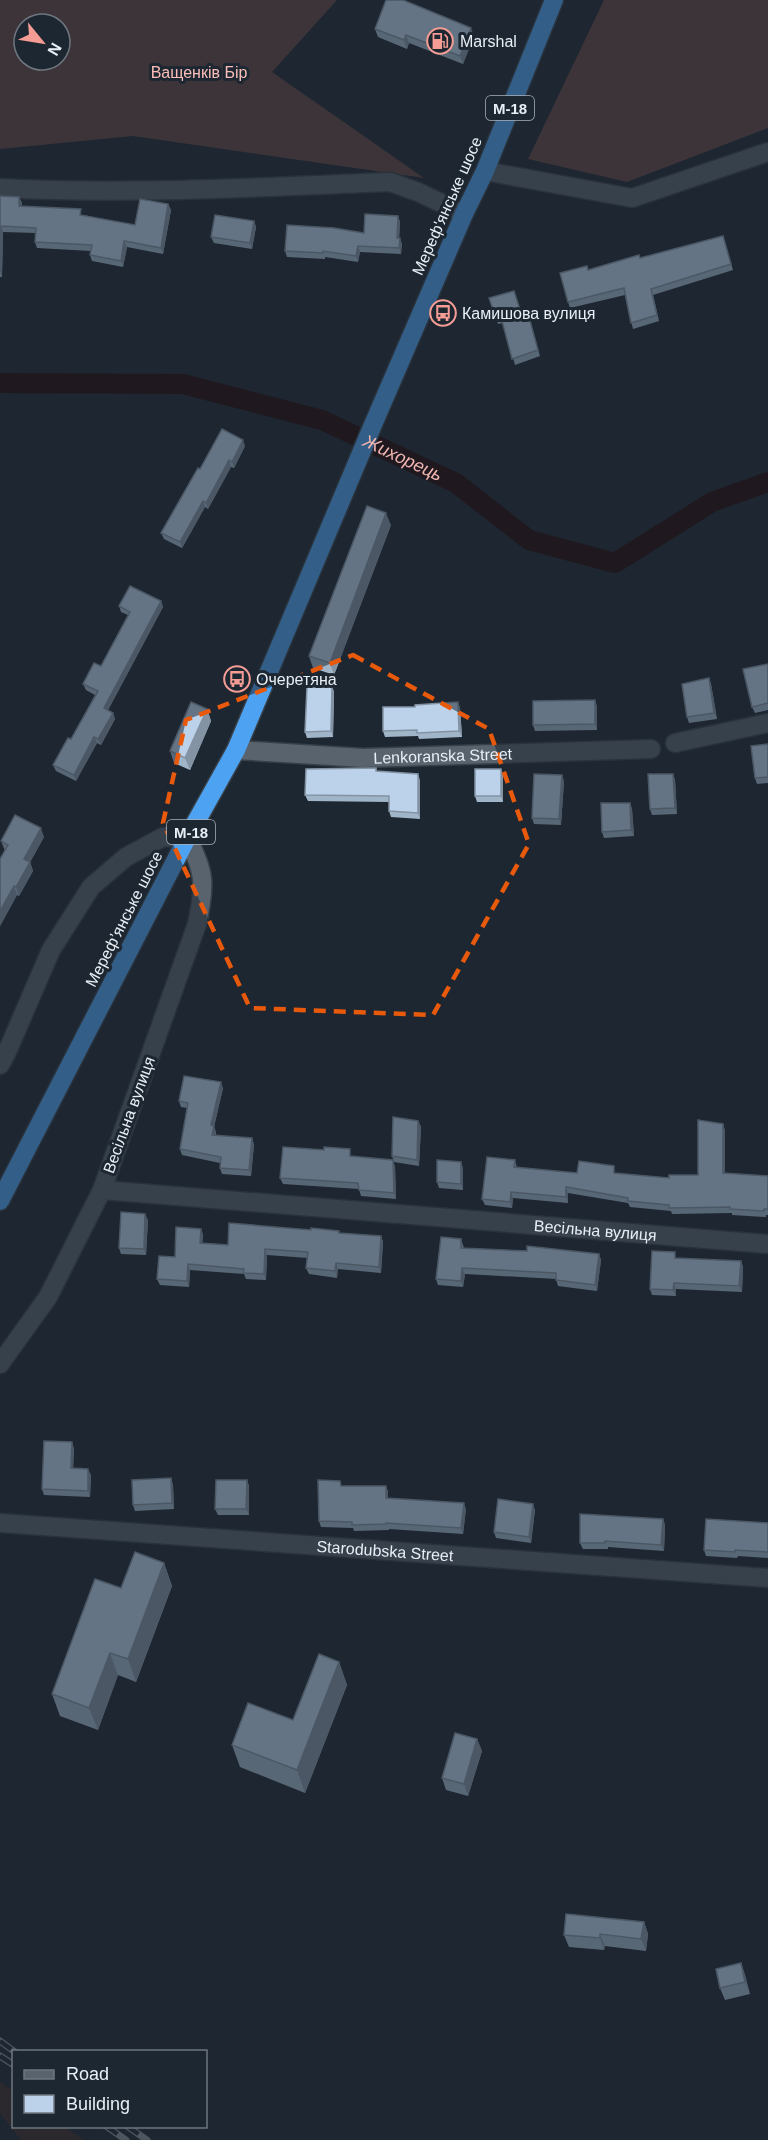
<svg xmlns="http://www.w3.org/2000/svg" width="768" height="2140" font-family="Arial,sans-serif">
  <style>
    .green { fill: #3d2c2a }
    .forest { fill: #644643; fill-rule: evenodd }
    .lines { fill: none; stroke-linecap: round; stroke-linejoin: round }
    .canal { stroke: #230a09; stroke-width: 20 }
    .minor-casing { stroke: #384149; stroke-width: 21 }
    .highway-casing { stroke: #384149; stroke-width: 21 }
    .minor { stroke: #58636e; stroke-width: 18 }
    .highway { stroke: #4da2f2; stroke-width: 18 }
    .rail-casing { stroke: #878f97; stroke-width: 7 }
    .rail { stroke: #1d2731; stroke-width: 4.5; stroke-dasharray: 14; stroke-linecap: butt }
    .wall { fill: #a1b5c9 }
    .shaded-wall { fill: #8393a4 }
    .building { fill: #bbd2ea; stroke: #8393a4; stroke-width: 1.5 }
    .marked { fill: none; stroke: #e8590c; stroke-width: 4.5; stroke-dasharray: 12 8; stroke-linejoin: round }
    .labels { text-anchor: middle; dominant-baseline: central; stroke-width: 6; stroke-linejoin: round; paint-order: stroke }
    .shield { fill: #1d2731; stroke: #abb2ba; stroke-width: 1.5 }
    .shield-label { font-size: 15px; font-weight: bold; fill: #e8eef5 }
    .poi-label { font-size: 16px; fill: #e8eef5; stroke: #1d2731; text-anchor: start }
    .park-label { font-size: 16px; fill: #fbbdb8; stroke: #1d2731 }
    .street-label { font-size: 16px; fill: #e8eef5; stroke: #1d2731 }
    .water-label { font-size: 18px; font-style: italic; fill: #f2b5b0; stroke: #1d2731 }
  </style>
  <rect width="100%" height="100%" fill="#1d2731"/>
  <path class="green" d="M 0,2082 L 13,2091 L 14,2126 L 65,2127 L 84,2140 L 21,2140 L 0,2113 Z"/>
  <g class="forest">
    <path d="M 0,0 L 337,0 L 272,72 L 424,178 L 133,136 L 0,149 ZM 24,24 L 60,24 L 60,60 L 24,60 Z"/>
    <path d="M 604,0 L 768,0 L 768,128 L 627,182 L 528,159 Z"/>
  </g>
  <g class="lines">
    <path class="canal" id="s1" d="M 0,383 L 183,384 L 322,420 L 456,483 L 529,540 L 615,563 L 712,502 L 768,482"/>
    <g class="minor-casing">
      <g id="minor">
        <path d="M 485,171 L 632,198 L 768,152"/>
        <path d="M 0,188 C 130,195 260,187 390,182 L 418,192 L 464,214"/>
        <path d="M 675,743 L 768,723"/>
        <path id="s2" d="M 236,750 L 363,758 L 651,749"/>
        <path d="M 0,1065 L 7,1052 L 51,950 L 91,887 L 126,857 L 163,837 L 187,838 C 206,873 205,886 197,924 L 102,1190 L 48,1297 L 0,1364"/>
        <path id="s3" d="M 102,1190 L 768,1244"/>
        <path id="s4" d="M 0,1523 L 768,1578"/>
      </g>
    </g>
    <g class="highway-casing">
      <path id="highway" d="M 0,1201 L 187,838 L 236,750 L 372,427 L 464,214 L 485,171 L 554,0"/>
    </g>
    <use href="#minor" class="minor"/>
    <use href="#highway" class="highway"/>
    <g class="rail-casing">
      <g id="rail">
        <path d="M 0,2041 L 15,2052"/>
        <path d="M 0,2056 L 14,2065"/>
        <path d="M 106,2126 L 126,2140"/>
        <path d="M 127,2126 L 147,2140"/>
      </g>
    </g>
    <use href="#rail" class="rail"/>
  </g>
  <g class="wall">
    <path d="M 375,29 L 474,36 L 463,64 L 409,43 L 407,49 L 378,37 Z"/>
    <path d="M 0,196 L 19,197 L 22,203 L 21,206 L 83,215 L 135,225 L 168,204 L 171,210 L 163,254 L 127,247 L 123,267 L 92,261 L 90,255 L 91,251 L 37,248 L 35,242 L 36,233 L 3,232 L 2,277 L 0,277 Z"/>
    <path d="M 398,216 L 400,222 L 399,238 L 402,244 L 401,254 L 360,252 L 358,262 L 325,257 L 325,259 L 287,257 L 285,251 L 364,233 Z"/>
    <path d="M 254,221 L 256,227 L 252,249 L 214,243 L 211,237 Z"/>
    <path d="M 723,236 L 733,270 L 653,295 L 659,321 L 633,329 L 625,295 L 570,308 L 568,302 L 588,270 L 640,258 Z"/>
    <path d="M 489,298 L 523,319 L 529,317 L 540,356 L 515,365 L 503,323 L 498,324 Z"/>
    <path d="M 245,446 L 234,468 L 231,467 L 208,509 L 205,507 L 182,548 L 164,539 L 161,533 L 200,469 Z"/>
    <path d="M 391,525 L 334,675 L 313,668 L 309,656 Z"/>
    <path d="M 161,601 L 163,607 L 108,710 L 113,713 L 115,719 L 101,745 L 97,743 L 76,781 L 56,771 L 53,765 L 71,739 L 95,695 L 86,690 L 83,684 L 101,666 L 128,615 L 121,612 L 119,606 Z"/>
    <path d="M 768,664 L 768,710 L 755,713 L 752,707 Z"/>
    <path d="M 709,678 L 711,684 L 717,719 L 689,723 L 687,717 Z"/>
    <path d="M 332,686 L 334,692 L 333,737 L 307,738 L 305,732 Z"/>
    <path d="M 458,702 L 460,708 L 462,737 L 419,739 L 418,736 L 385,737 L 383,731 L 415,707 Z"/>
    <path d="M 597,706 L 597,730 L 535,731 L 533,725 Z"/>
    <path d="M 207,709 L 211,721 L 190,770 L 174,763 L 170,751 Z"/>
    <path d="M 768,744 L 768,783 L 757,784 L 755,778 Z"/>
    <path d="M 376,768 L 377,771 L 420,780 L 420,819 L 391,817 L 389,811 L 389,802 L 308,801 L 305,795 Z"/>
    <path d="M 673,774 L 675,780 L 677,814 L 652,815 L 650,809 Z"/>
    <path d="M 503,775 L 503,802 L 477,802 L 475,796 Z"/>
    <path d="M 564,781 L 561,825 L 534,824 L 532,818 Z"/>
    <path d="M 630,803 L 632,809 L 634,836 L 604,838 L 602,832 Z"/>
    <path d="M 44,837 L 30,862 L 33,871 L 19,896 L 17,895 L 0,926 L 5,851 L 1,841 Z"/>
    <path d="M 223,1088 L 214,1127 L 216,1132 L 216,1135 L 254,1144 L 251,1176 L 222,1174 L 220,1168 L 220,1163 L 182,1155 L 180,1149 L 187,1108 L 181,1107 L 179,1101 Z"/>
    <path d="M 418,1121 L 421,1127 L 419,1166 L 394,1162 L 392,1156 Z"/>
    <path d="M 725,1130 L 725,1173 L 768,1176 L 768,1215 L 766,1215 L 766,1217 L 732,1215 L 732,1213 L 672,1214 L 671,1211 L 630,1207 L 628,1203 L 568,1193 L 568,1203 L 513,1198 L 512,1208 L 485,1205 L 482,1199 L 515,1160 L 517,1168 L 577,1173 L 617,1173 L 669,1178 L 698,1175 Z"/>
    <path d="M 353,1156 L 353,1157 L 395,1166 L 396,1199 L 361,1196 L 359,1189 L 283,1184 L 280,1178 Z"/>
    <path d="M 463,1168 L 463,1190 L 439,1188 L 437,1182 Z"/>
    <path d="M 148,1220 L 146,1255 L 121,1254 L 119,1248 Z"/>
    <path d="M 201,1229 L 203,1235 L 202,1243 L 228,1245 L 340,1233 L 381,1236 L 383,1242 L 381,1273 L 338,1269 L 337,1278 L 309,1274 L 306,1268 L 308,1258 L 267,1255 L 266,1280 L 246,1279 L 244,1274 L 190,1270 L 189,1287 L 160,1285 L 157,1279 L 175,1257 Z"/>
    <path d="M 461,1239 L 464,1248 L 599,1254 L 601,1260 L 597,1291 L 558,1286 L 556,1279 L 465,1274 L 463,1287 L 438,1285 L 436,1279 Z"/>
    <path d="M 677,1258 L 741,1261 L 743,1267 L 742,1292 L 676,1289 L 676,1296 L 652,1295 L 650,1289 Z"/>
    <path d="M 74,1448 L 73,1468 L 91,1475 L 90,1497 L 44,1495 L 42,1489 Z"/>
    <path d="M 171,1478 L 173,1485 L 174,1509 L 135,1511 L 133,1505 Z"/>
    <path d="M 247,1480 L 249,1486 L 249,1515 L 218,1515 L 215,1509 Z"/>
    <path d="M 342,1486 L 386,1486 L 388,1492 L 388,1498 L 466,1509 L 463,1534 L 389,1529 L 389,1530 L 354,1531 L 353,1528 L 321,1527 L 319,1521 Z"/>
    <path d="M 535,1510 L 531,1543 L 496,1538 L 494,1532 Z"/>
    <path d="M 663,1519 L 665,1525 L 664,1551 L 608,1547 L 608,1549 L 583,1549 L 580,1543 Z"/>
    <path d="M 768,1523 L 768,1558 L 738,1556 L 737,1558 L 706,1556 L 704,1550 Z"/>
    <path d="M 164,1563 L 172,1586 L 136,1682 L 118,1675 L 98,1730 L 60,1716 L 52,1694 L 121,1588 Z"/>
    <path d="M 339,1662 L 347,1685 L 305,1793 L 240,1767 L 232,1745 L 293,1720 Z"/>
    <path d="M 477,1739 L 482,1751 L 468,1796 L 446,1790 L 442,1778 Z"/>
    <path d="M 644,1922 L 648,1934 L 646,1951 L 605,1946 L 604,1950 L 569,1947 L 564,1935 Z"/>
    <path d="M 741,1963 L 745,1975 L 750,1994 L 725,2000 L 720,1988 Z"/>
  </g>
  <g class="shaded-wall">
    <path d="M 471,28 L 474,36 L 463,64 L 460,56 Z"/>
    <path d="M 406,35 L 409,43 L 407,49 L 404,40 Z"/>
    <path d="M 19,197 L 22,203 L 21,212 L 19,206 Z"/>
    <path d="M 168,204 L 171,210 L 163,254 L 161,248 Z"/>
    <path d="M 398,216 L 400,222 L 399,244 L 397,238 Z"/>
    <path d="M 254,221 L 256,227 L 252,249 L 250,243 Z"/>
    <path d="M 1,226 L 3,232 L 2,277 L 0,271 Z"/>
    <path d="M 400,238 L 402,244 L 401,254 L 399,248 Z"/>
    <path d="M 124,241 L 127,247 L 123,267 L 121,261 Z"/>
    <path d="M 358,246 L 360,252 L 358,262 L 356,256 Z"/>
    <path d="M 651,289 L 653,295 L 659,321 L 657,315 Z"/>
    <path d="M 243,440 L 245,446 L 234,468 L 232,462 Z"/>
    <path d="M 229,460 L 231,467 L 208,509 L 206,503 Z"/>
    <path d="M 203,501 L 205,507 L 182,548 L 180,542 Z"/>
    <path d="M 386,513 L 391,525 L 334,675 L 330,663 Z"/>
    <path d="M 161,601 L 163,607 L 106,714 L 104,708 Z"/>
    <path d="M 709,678 L 711,684 L 717,719 L 714,713 Z"/>
    <path d="M 332,686 L 334,692 L 333,737 L 331,731 Z"/>
    <path d="M 595,700 L 597,706 L 597,730 L 595,724 Z"/>
    <path d="M 458,702 L 460,708 L 462,737 L 459,731 Z"/>
    <path d="M 207,709 L 211,721 L 190,770 L 185,758 Z"/>
    <path d="M 113,713 L 115,719 L 101,745 L 98,739 Z"/>
    <path d="M 94,737 L 97,743 L 76,781 L 74,775 Z"/>
    <path d="M 501,769 L 503,775 L 503,802 L 501,796 Z"/>
    <path d="M 418,774 L 420,780 L 420,819 L 418,813 Z"/>
    <path d="M 673,774 L 675,780 L 677,814 L 675,808 Z"/>
    <path d="M 562,775 L 564,781 L 561,825 L 559,819 Z"/>
    <path d="M 630,803 L 632,809 L 634,836 L 631,830 Z"/>
    <path d="M 41,828 L 44,837 L 27,868 L 24,859 Z"/>
    <path d="M 30,862 L 33,871 L 19,896 L 16,887 Z"/>
    <path d="M 14,886 L 17,895 L 0,926 L 0,911 Z"/>
    <path d="M 221,1082 L 223,1088 L 214,1127 L 216,1132 L 214,1141 L 212,1135 L 211,1125 Z"/>
    <path d="M 418,1121 L 421,1127 L 419,1166 L 417,1160 Z"/>
    <path d="M 723,1124 L 725,1130 L 725,1179 L 723,1173 Z"/>
    <path d="M 252,1138 L 254,1144 L 251,1176 L 249,1170 Z"/>
    <path d="M 393,1160 L 395,1166 L 396,1199 L 394,1193 Z"/>
    <path d="M 461,1162 L 463,1168 L 463,1190 L 461,1184 Z"/>
    <path d="M 566,1187 L 568,1193 L 568,1203 L 566,1197 Z"/>
    <path d="M 511,1192 L 513,1198 L 512,1208 L 510,1202 Z"/>
    <path d="M 145,1214 L 148,1220 L 146,1255 L 144,1249 Z"/>
    <path d="M 201,1229 L 203,1235 L 202,1249 L 200,1243 Z"/>
    <path d="M 381,1236 L 383,1242 L 381,1273 L 379,1267 Z"/>
    <path d="M 265,1249 L 267,1255 L 266,1280 L 264,1274 Z"/>
    <path d="M 599,1254 L 601,1260 L 597,1291 L 595,1285 Z"/>
    <path d="M 741,1261 L 743,1267 L 742,1292 L 739,1286 Z"/>
    <path d="M 336,1263 L 338,1269 L 337,1278 L 335,1271 Z"/>
    <path d="M 188,1264 L 190,1270 L 189,1287 L 187,1281 Z"/>
    <path d="M 462,1268 L 465,1274 L 463,1287 L 461,1281 Z"/>
    <path d="M 674,1283 L 676,1289 L 676,1296 L 673,1290 Z"/>
    <path d="M 72,1442 L 74,1448 L 73,1474 L 71,1468 Z"/>
    <path d="M 88,1469 L 91,1475 L 90,1497 L 88,1491 Z"/>
    <path d="M 171,1478 L 173,1485 L 174,1509 L 172,1503 Z"/>
    <path d="M 247,1480 L 249,1486 L 249,1515 L 246,1509 Z"/>
    <path d="M 386,1486 L 388,1492 L 388,1504 L 386,1498 Z"/>
    <path d="M 464,1503 L 466,1509 L 463,1534 L 461,1528 Z"/>
    <path d="M 533,1504 L 535,1510 L 531,1543 L 529,1537 Z"/>
    <path d="M 663,1519 L 665,1525 L 664,1551 L 661,1545 Z"/>
    <path d="M 164,1563 L 172,1586 L 136,1682 L 128,1659 Z"/>
    <path d="M 110,1653 L 118,1675 L 98,1730 L 89,1708 Z"/>
    <path d="M 339,1662 L 347,1685 L 305,1793 L 297,1770 Z"/>
    <path d="M 477,1739 L 482,1751 L 468,1796 L 464,1784 Z"/>
    <path d="M 644,1922 L 648,1934 L 646,1951 L 641,1939 Z"/>
    <path d="M 600,1934 L 605,1946 L 604,1950 L 600,1938 Z"/>
    <path d="M 741,1963 L 745,1975 L 750,1994 L 745,1982 Z"/>
  </g>
  <g class="building">
    <path d="M 386,0 L 403,0 L 471,28 L 460,56 L 406,35 L 404,40 L 375,29 Z"/>
    <path d="M 0,196 L 19,197 L 19,206 L 81,209 L 80,215 L 135,225 L 140,199 L 168,204 L 161,248 L 124,241 L 121,261 L 90,255 L 92,245 L 35,242 L 36,228 L 1,226 L 0,271 Z"/>
    <path d="M 365,214 L 398,216 L 397,238 L 400,238 L 399,248 L 358,246 L 356,256 L 323,251 L 323,253 L 285,251 L 287,225 L 334,228 L 364,233 Z"/>
    <path d="M 215,215 L 254,221 L 250,243 L 211,237 Z"/>
    <path d="M 723,236 L 731,264 L 651,289 L 657,315 L 631,323 L 624,288 L 568,302 L 560,273 L 587,266 L 588,270 L 639,255 L 640,258 Z"/>
    <path d="M 514,291 L 523,319 L 529,317 L 538,350 L 512,359 L 501,317 L 496,318 L 489,298 Z"/>
    <path d="M 222,429 L 243,440 L 232,462 L 229,460 L 206,503 L 203,501 L 180,542 L 161,533 L 198,468 L 200,469 Z"/>
    <path d="M 367,506 L 386,513 L 330,663 L 309,656 Z"/>
    <path d="M 130,586 L 161,601 L 104,708 L 113,713 L 98,739 L 94,737 L 74,775 L 53,765 L 68,738 L 71,739 L 98,691 L 83,684 L 94,663 L 101,666 L 130,612 L 119,606 Z"/>
    <path d="M 768,664 L 768,703 L 752,707 L 743,669 Z"/>
    <path d="M 709,678 L 714,713 L 687,717 L 682,684 Z"/>
    <path d="M 332,686 L 331,731 L 305,732 L 307,687 Z"/>
    <path d="M 595,700 L 595,724 L 533,725 L 533,701 Z"/>
    <path d="M 191,702 L 207,709 L 185,758 L 170,751 Z"/>
    <path d="M 458,702 L 459,731 L 417,733 L 417,730 L 383,731 L 383,707 L 415,707 L 415,705 Z"/>
    <path d="M 768,744 L 768,777 L 755,778 L 751,746 Z"/>
    <path d="M 376,768 L 376,771 L 418,774 L 418,813 L 389,811 L 389,796 L 305,795 L 306,769 Z"/>
    <rect x="475" y="769" width="26" height="27"/>
    <path d="M 534,774 L 562,775 L 559,819 L 532,818 Z"/>
    <path d="M 648,774 L 673,774 L 675,808 L 650,809 Z"/>
    <path d="M 601,803 L 630,803 L 631,830 L 602,832 Z"/>
    <path d="M 15,815 L 41,828 L 24,859 L 30,862 L 16,887 L 14,886 L 0,911 L 0,859 L 8,845 L 1,841 Z"/>
    <path d="M 184,1076 L 221,1082 L 211,1125 L 214,1126 L 212,1135 L 252,1138 L 249,1170 L 220,1168 L 221,1157 L 180,1149 L 188,1103 L 179,1101 Z"/>
    <path d="M 393,1117 L 418,1121 L 417,1160 L 392,1156 Z"/>
    <path d="M 698,1120 L 723,1124 L 723,1173 L 768,1176 L 768,1209 L 764,1209 L 764,1211 L 730,1209 L 730,1207 L 669,1208 L 669,1205 L 628,1201 L 628,1198 L 566,1187 L 566,1197 L 511,1192 L 510,1202 L 482,1199 L 487,1157 L 515,1160 L 514,1167 L 577,1173 L 579,1161 L 614,1166 L 614,1173 L 669,1178 L 669,1175 L 698,1175 Z"/>
    <path d="M 283,1147 L 324,1150 L 324,1147 L 350,1149 L 350,1156 L 393,1160 L 394,1193 L 359,1190 L 358,1183 L 280,1178 Z"/>
    <path d="M 437,1160 L 461,1162 L 461,1184 L 437,1182 Z"/>
    <path d="M 121,1212 L 145,1214 L 144,1249 L 119,1248 Z"/>
    <path d="M 229,1223 L 311,1230 L 311,1228 L 339,1231 L 339,1233 L 381,1236 L 379,1267 L 336,1263 L 335,1271 L 306,1268 L 308,1252 L 265,1249 L 264,1274 L 243,1273 L 244,1269 L 188,1264 L 187,1281 L 157,1279 L 159,1256 L 175,1257 L 176,1227 L 201,1229 L 200,1243 L 228,1245 Z"/>
    <path d="M 441,1237 L 461,1239 L 461,1248 L 527,1251 L 527,1246 L 599,1254 L 595,1285 L 556,1280 L 556,1273 L 462,1268 L 461,1281 L 436,1279 Z"/>
    <path d="M 652,1251 L 675,1252 L 675,1258 L 741,1261 L 739,1286 L 674,1283 L 673,1290 L 650,1289 Z"/>
    <path d="M 44,1441 L 72,1442 L 71,1468 L 88,1469 L 88,1491 L 42,1489 Z"/>
    <path d="M 171,1478 L 172,1503 L 133,1505 L 132,1480 Z"/>
    <path d="M 216,1480 L 247,1480 L 246,1509 L 215,1509 Z"/>
    <path d="M 318,1480 L 340,1481 L 341,1486 L 386,1486 L 386,1498 L 464,1503 L 461,1528 L 386,1523 L 386,1524 L 352,1525 L 352,1522 L 319,1521 Z"/>
    <path d="M 498,1499 L 533,1504 L 529,1537 L 494,1532 Z"/>
    <path d="M 580,1514 L 663,1519 L 661,1545 L 605,1541 L 605,1543 L 580,1543 Z"/>
    <path d="M 706,1519 L 768,1523 L 768,1552 L 735,1550 L 735,1552 L 704,1550 Z"/>
    <path d="M 135,1552 L 164,1563 L 128,1659 L 110,1653 L 89,1708 L 52,1694 L 95,1579 L 121,1588 Z"/>
    <path d="M 319,1654 L 339,1662 L 297,1770 L 232,1745 L 248,1703 L 293,1720 Z"/>
    <path d="M 455,1733 L 477,1739 L 464,1784 L 442,1778 Z"/>
    <path d="M 566,1914 L 644,1922 L 641,1939 L 600,1934 L 600,1938 L 564,1935 Z"/>
    <path d="M 741,1963 L 745,1982 L 720,1988 L 716,1969 Z"/>
  </g>
  <path d="M0 0H768V2140H0ZM 353,655 L 489,729 L 529,844 L 433,1015 L 250,1008 L 163,823 L 186,720 Z" fill="#1d2731" fill-opacity=".55" fill-rule="evenodd"/>
  <path class="marked" d="M 353,655 L 489,729 L 529,844 L 433,1015 L 250,1008 L 163,823 L 186,720 Z"/>
  <defs>
    <g id="fuel-ring" transform="scale(1.35)"><circle r="9.5" fill="#1d2731" stroke="#f59c95" stroke-width="1.5"/><path d="M-5.5-6h7V0h2V4h1.3V-2.5L3-4.5l.8-.8L6-3V5H2.5V1h-1V6h-7ZM-4.2-4.7v3.2H.2V-4.7Z" fill="#f59c95"/></g>
    <g id="bus-ring" transform="scale(1.35)"><circle r="9.5" fill="#1d2731" stroke="#f59c95" stroke-width="1.5"/><path d="M-5-6H5V4H4V6H2V4H-2V6H-4V4H-5ZM-3.5-4V0h7V-4ZM-3.5 1.2v1.5H-2V1.2ZM2 1.2v1.5H3.5V1.2Z" fill="#f59c95"/></g>
  </defs>
  <g fill-rule="evenodd">
    <use href="#fuel-ring" x="440" y="41"/>
    <use href="#bus-ring" x="443" y="313"/>
    <use href="#bus-ring" x="237" y="679"/>
  </g>
  <g class="labels">
    <g class="shield">
      <rect x="486" y="96" width="48" height="24" rx="4.5"/>
      <rect x="167" y="820" width="48" height="24" rx="4.5"/>
    </g>
    <g class="shield-label">
      <text x="510" y="108">М-18</text>
      <text x="191" y="832">М-18</text>
    </g>
    <g class="poi-label">
      <text x="460" y="41">Marshal</text>
      <text x="462" y="313">Камишова вулиця</text>
      <text x="256" y="679">Очеретяна</text>
    </g>
    <g class="park-label">
      <text x="199" y="72">Ващенків Бір</text>
    </g>
    <g class="street-label">
      <text transform="translate(447 206) rotate(-66)">Мереф'янське шосе</text>
      <text stroke="none"><textPath href="#s2" startOffset="207">Lenkoranska Street</textPath></text>
      <text transform="translate(124 919) rotate(-63)">Мереф’янське шосе</text>
      <text transform="translate(129 1115) rotate(-70)">Весільна вулиця</text>
      <text stroke="none"><textPath href="#s3" startOffset="495">Весільна вулиця</textPath></text>
      <text stroke="none"><textPath href="#s4" startOffset="386">Starodubska Street</textPath></text>
    </g>
    <g class="water-label">
      <text stroke="none"><textPath href="#s1" startOffset="416">Жихорець</textPath></text>
    </g>
  </g>
  <rect x="12" y="2050" width="195" height="78" fill="#1d2731" stroke="#6e777f" stroke-width="1.5"/>
  <rect x="24" y="2070" width="30" height="9" fill="#58636e" stroke="#6e777f" stroke-width="1.5"/>
  <text x="66" y="2080" font-size="18" fill="#e8eef5">Road</text>
  <rect x="24" y="2095" width="30" height="18" fill="#bbd2ea" stroke="#6e777f" stroke-width="1.5"/>
  <text x="66" y="2110" font-size="18" fill="#e8eef5">Building</text>
  <g transform="translate(42 42) rotate(120)"><circle r="28" fill="#1d2731" stroke="#6e777f" stroke-width="1.5"/>
  <path d="M0-4.5L10 22L0 15L-10 22Z" fill="#f59c95"/>
  <text y="-9" font-size="16" font-weight="bold" text-anchor="middle" fill="#e8eef5">N</text>
  </g>
</svg>
